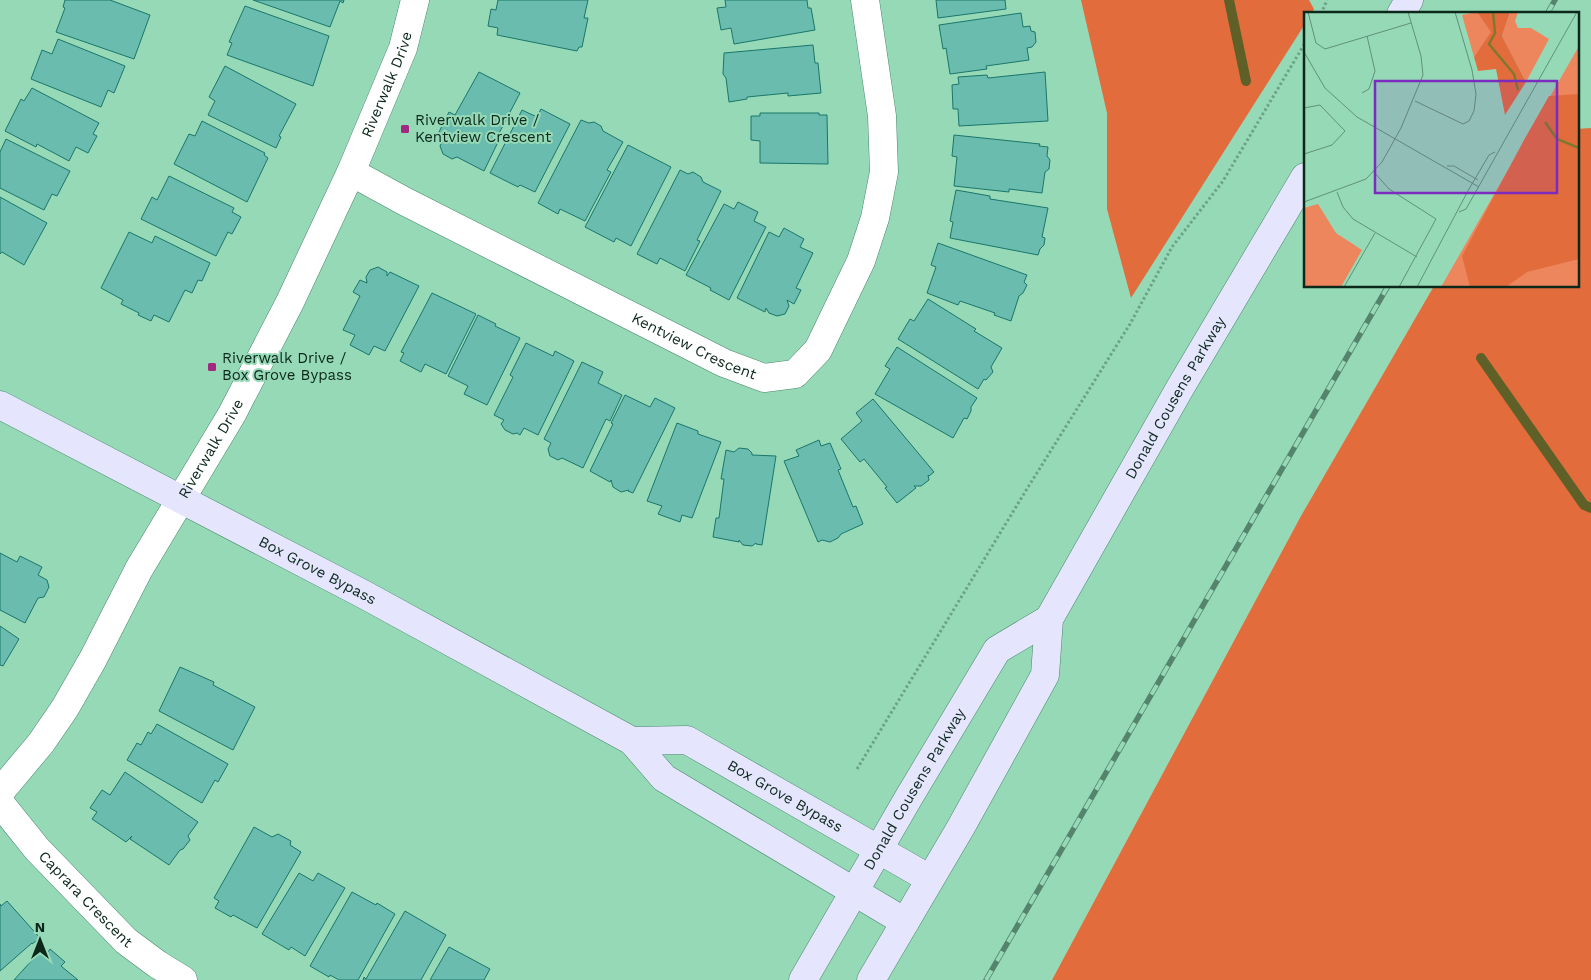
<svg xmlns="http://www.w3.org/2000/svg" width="1591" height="980" font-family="'Work Sans',sans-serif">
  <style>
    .forest { fill: #e26c3c }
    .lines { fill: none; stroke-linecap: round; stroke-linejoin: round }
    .stream { stroke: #5f6028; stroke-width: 10 }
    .building { fill: #69bcae; stroke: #1b766a }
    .minor-casing { stroke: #468869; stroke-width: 29 }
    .secondary-casing { stroke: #468869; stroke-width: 29 }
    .path { stroke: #6ca387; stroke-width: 3; stroke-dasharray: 2.5 2.5; stroke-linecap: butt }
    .minor { stroke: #fff; stroke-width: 28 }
    .secondary { stroke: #e5e6fe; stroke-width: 28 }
    .rail-casing { stroke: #54846c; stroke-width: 5.5 }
    .rail { stroke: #96d9b7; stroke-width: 4; stroke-dasharray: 11; stroke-linecap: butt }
    .poi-dot { fill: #a22980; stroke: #96d9b7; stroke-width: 2 }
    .labels { text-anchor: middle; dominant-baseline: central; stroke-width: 4; stroke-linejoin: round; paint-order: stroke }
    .street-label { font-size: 15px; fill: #0c281b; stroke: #96d9b7 }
    .poi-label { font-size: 15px; fill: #0c281b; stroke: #96d9b7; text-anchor: start }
    .inset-river { fill: none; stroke: #82782d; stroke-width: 2.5 }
    .inset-road { fill: none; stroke: #5f9279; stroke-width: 1 }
    .view { fill: #7b2cbf; fill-opacity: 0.15; stroke: #7b2cbf; stroke-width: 2.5 }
    .inset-edge { fill: none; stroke: #0c281b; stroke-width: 2.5 }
  </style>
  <rect width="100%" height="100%" fill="#96d9b7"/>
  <g class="forest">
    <path d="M 1081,0 L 1309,0 L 1314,9 L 1311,14 L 1305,14 L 1305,24 L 1131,298 L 1107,209 L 1107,113 Z"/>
    <path d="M 1591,128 L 1591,980 L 1052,980 L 1301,516 L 1434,286 L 1577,286 L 1577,129 Z"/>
  </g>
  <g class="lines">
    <g class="stream">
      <path d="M 1229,0 L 1246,81"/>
      <path d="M 1481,358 L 1584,505 L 1591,508"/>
    </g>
  </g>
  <g class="building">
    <path d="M 65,0 L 110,0 L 150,15 L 134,59 L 56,32 L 65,8 L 63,7 Z"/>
    <path d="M 253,0 L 344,0 L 343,3 L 340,1 L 330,27 Z"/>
    <path d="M 498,0 L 588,0 L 584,18 L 588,18 L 582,47 L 579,47 L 577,51 L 497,35 L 498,28 L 488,26 L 491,9 L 496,10 Z"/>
    <path d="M 725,0 L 807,0 L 808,8 L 811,8 L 815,30 L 734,44 L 731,28 L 721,30 L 717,8 L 726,7 Z"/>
    <path d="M 936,0 L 1005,0 L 1006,9 L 938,18 Z"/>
    <path d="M 245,6 L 329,36 L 313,86 L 227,55 L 232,43 L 229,42 Z"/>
    <path d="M 1021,13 L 1023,27 L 1030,26 L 1031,31 L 1035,32 L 1036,42 L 1032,47 L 1027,48 L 1029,60 L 986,66 L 987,69 L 950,74 L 946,48 L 943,49 L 939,25 Z"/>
    <path d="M 58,39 L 125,66 L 114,93 L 108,90 L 101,107 L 31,79 L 42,50 L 52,54 Z"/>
    <path d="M 813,45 L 815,63 L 818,63 L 821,93 L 788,96 L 788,93 L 747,97 L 747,99 L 729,102 L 726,78 L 723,74 L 724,53 Z"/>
    <path d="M 225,66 L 296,104 L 279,136 L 281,137 L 276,148 L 208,115 L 215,101 L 209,97 Z"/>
    <path d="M 479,72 L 520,93 L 496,139 L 499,140 L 484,171 L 457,157 L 452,159 L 443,154 L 440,146 L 444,137 L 438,134 L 449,112 L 455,115 Z"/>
    <path d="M 1045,72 L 1048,121 L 959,126 L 958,109 L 953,109 L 952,85 L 959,84 L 958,77 L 987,75 L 988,78 Z"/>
    <path d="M 32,88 L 99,123 L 93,134 L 97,136 L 88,153 L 76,147 L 69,161 L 37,144 L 36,147 L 5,131 L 21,99 L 24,101 Z"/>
    <path d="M 541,109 L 570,124 L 535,192 L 520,185 L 518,187 L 490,173 L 522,110 L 537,117 Z"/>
    <path d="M 760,113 L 819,113 L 819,115 L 827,115 L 828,164 L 760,163 L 760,141 L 751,140 L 751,116 L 760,116 Z"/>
    <path d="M 581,120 L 589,123 L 594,122 L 601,126 L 603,131 L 623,142 L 607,170 L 611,172 L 585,221 L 560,209 L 558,214 L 538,203 Z"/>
    <path d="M 202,121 L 265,153 L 264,155 L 268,158 L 247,202 L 174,164 L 189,134 L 195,136 Z"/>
    <path d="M 954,135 L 1040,144 L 1039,146 L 1048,147 L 1047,156 L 1050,160 L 1049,169 L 1045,172 L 1042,193 L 1009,189 L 1009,192 L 954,186 L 957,157 L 952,156 Z"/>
    <path d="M 6,139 L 70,171 L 57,196 L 52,194 L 44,210 L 0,188 L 0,152 Z"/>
    <path d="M 628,145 L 671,167 L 631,246 L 616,238 L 614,242 L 585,227 Z"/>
    <path d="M 680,170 L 688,174 L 693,172 L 701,177 L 703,182 L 721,191 L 697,240 L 700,241 L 685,271 L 660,258 L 657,264 L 637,254 Z"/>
    <path d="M 169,176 L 234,208 L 232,212 L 241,217 L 232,234 L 228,232 L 216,256 L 141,219 L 152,197 L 157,200 Z"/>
    <path d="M 956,190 L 990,196 L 990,199 L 1048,208 L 1042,237 L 1045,238 L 1044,245 L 1040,249 L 1038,255 L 950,238 L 953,222 L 950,221 Z"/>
    <path d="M 0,197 L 47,223 L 24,265 L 2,252 L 0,254 Z"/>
    <path d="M 738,202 L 758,212 L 754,221 L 766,227 L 729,300 L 710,290 L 711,288 L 686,275 L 724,204 L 734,209 Z"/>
    <path d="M 784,228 L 804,239 L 800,247 L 813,253 L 796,288 L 801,290 L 794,304 L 787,300 L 789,306 L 785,314 L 777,316 L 769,313 L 766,308 L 765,312 L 737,298 L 769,232 L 779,237 Z"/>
    <path d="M 129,232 L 152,243 L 155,236 L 210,263 L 202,281 L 198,280 L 192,293 L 185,290 L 169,322 L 154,315 L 151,321 L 138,315 L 139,313 L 121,304 L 123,300 L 101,288 Z"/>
    <path d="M 938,243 L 1027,275 L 1024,282 L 1027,285 L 1023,293 L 1019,296 L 1011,321 L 994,315 L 995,313 L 960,301 L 958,305 L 927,293 L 936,267 L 931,265 Z"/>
    <path d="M 378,267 L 387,272 L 387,276 L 390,272 L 419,286 L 385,351 L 374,346 L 369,355 L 350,345 L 355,335 L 343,330 L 360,296 L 353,292 L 360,280 L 367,283 L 366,277 L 370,270 Z"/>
    <path d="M 432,293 L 476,314 L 446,374 L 425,364 L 421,372 L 400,361 L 404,353 L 401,352 Z"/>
    <path d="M 928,299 L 976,329 L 974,331 L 1002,348 L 991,367 L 993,372 L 986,380 L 984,379 L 978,389 L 898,339 L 910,319 L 914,321 Z"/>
    <path d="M 478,315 L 496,324 L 495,326 L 520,338 L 487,405 L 464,394 L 468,386 L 448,376 Z"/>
    <path d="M 526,343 L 553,356 L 555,351 L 574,361 L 538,435 L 524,428 L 520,435 L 517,433 L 513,434 L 505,430 L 501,424 L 504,420 L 494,415 L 513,377 L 510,375 Z"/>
    <path d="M 897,347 L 977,398 L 971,407 L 971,411 L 967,419 L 964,418 L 953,438 L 875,394 L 890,369 L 885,366 Z"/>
    <path d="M 582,362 L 603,372 L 598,383 L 622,395 L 610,421 L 606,419 L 583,468 L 562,458 L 558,460 L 550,456 L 548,449 L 551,443 L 544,439 Z"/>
    <path d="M 625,395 L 650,407 L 655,398 L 675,408 L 633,493 L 628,491 L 629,490 L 621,492 L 613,487 L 611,480 L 610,482 L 590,471 L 613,424 L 611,423 Z"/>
    <path d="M 873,399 L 934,472 L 929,476 L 928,475 L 929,480 L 921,486 L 914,486 L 916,488 L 897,503 L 885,488 L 887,487 L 864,459 L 860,462 L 841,439 L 862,421 L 856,413 Z"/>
    <path d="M 677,423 L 698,431 L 698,434 L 721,442 L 692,518 L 682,515 L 680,522 L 658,514 L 662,506 L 647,501 Z"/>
    <path d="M 819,440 L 821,446 L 830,443 L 841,469 L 838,470 L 853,507 L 856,506 L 863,524 L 841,534 L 838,538 L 830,542 L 822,540 L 818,542 L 784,461 L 799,456 L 796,450 Z"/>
    <path d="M 739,448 L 748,449 L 752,453 L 752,455 L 776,456 L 762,545 L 756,544 L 756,543 L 752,546 L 743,545 L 739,540 L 739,542 L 713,537 L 716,518 L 719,518 L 724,479 L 721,479 L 726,450 L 734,452 Z"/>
    <path d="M 0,553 L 17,562 L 20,556 L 42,567 L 38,575 L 47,580 L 49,587 L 44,597 L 38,598 L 25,623 L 0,610 Z"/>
    <path d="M 0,626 L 19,639 L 3,666 L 0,665 Z"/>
    <path d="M 180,667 L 214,682 L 213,685 L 255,707 L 233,750 L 159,711 Z"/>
    <path d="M 157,724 L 228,764 L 218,782 L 215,780 L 202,803 L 127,760 L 137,743 L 141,745 L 148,732 L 151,734 Z"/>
    <path d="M 125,772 L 198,822 L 188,836 L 190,840 L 183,849 L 180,850 L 169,865 L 130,839 L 132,836 L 126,842 L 92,819 L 97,812 L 90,808 L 102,790 L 110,795 Z"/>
    <path d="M 254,827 L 272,837 L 278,834 L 291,841 L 290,845 L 301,852 L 257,928 L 233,915 L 231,917 L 215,908 L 219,901 L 214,898 Z"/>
    <path d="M 299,873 L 313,881 L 318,873 L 345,888 L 305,956 L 291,947 L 289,950 L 262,934 Z"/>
    <path d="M 352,892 L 376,905 L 377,903 L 395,914 L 358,980 L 339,980 L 330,975 L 329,977 L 310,966 Z"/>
    <path d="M 7,901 L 40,938 L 32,944 L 32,943 L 0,971 L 0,904 L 1,906 Z"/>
    <path d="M 405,911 L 446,935 L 421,980 L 363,980 L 364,977 L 366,979 Z"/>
    <path d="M 449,947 L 490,969 L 484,980 L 430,980 Z"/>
    <path d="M 43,948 L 48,952 L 50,949 L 65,962 L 61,966 L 78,980 L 14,980 Z"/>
  </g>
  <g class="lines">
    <g class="minor-casing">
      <g id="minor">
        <path id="s1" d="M 351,172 L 404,201 L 724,363 L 764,378 L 795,374 L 818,350 L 861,261 L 875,218 L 884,172 L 882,116 L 865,0"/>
        <path id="s2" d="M 0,792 L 41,743 L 65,708 L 93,659 L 139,569 L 232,414 L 290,302 L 351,172 L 403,48 L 415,0"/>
        <path id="s3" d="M 0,803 L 37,849 L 126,941 L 157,964 L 183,980"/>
      </g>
    </g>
    <g class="secondary-casing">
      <g id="secondary">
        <path d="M 1401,14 L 1409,0"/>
        <path id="s4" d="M 0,405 L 363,594 L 632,741 L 664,778 L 905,922"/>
        <path id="s5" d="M 632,741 L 687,740 L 930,879"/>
        <path id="s6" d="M 803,980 L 909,797 L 997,650 L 1049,619"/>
        <path id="s7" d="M 871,980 L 961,827 L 1045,675 L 1049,619 L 1180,388 L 1305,177"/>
      </g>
    </g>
    <g class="path">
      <path d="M 1321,14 L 1327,0"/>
      <path d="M 857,769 L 1025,492 L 1130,324 L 1172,247 L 1223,181 L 1305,43"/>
    </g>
    <use href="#minor" class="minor"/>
    <use href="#secondary" class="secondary"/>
    <g class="rail-casing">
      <g id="rail">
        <path d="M 1547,14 L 1555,0"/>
        <path d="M 986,980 L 1388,286"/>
      </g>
    </g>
    <use href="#rail" class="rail"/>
  </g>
  <g class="poi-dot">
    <rect x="400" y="124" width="10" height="10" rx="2.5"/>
    <rect x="207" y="362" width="10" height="10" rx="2.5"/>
  </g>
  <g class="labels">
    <g class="street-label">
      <text stroke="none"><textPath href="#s2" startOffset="809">Riverwalk Drive</textPath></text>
      <text stroke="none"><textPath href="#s1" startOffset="385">Kentview Crescent</textPath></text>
      <text stroke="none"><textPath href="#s7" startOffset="662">Donald Cousens Parkway</textPath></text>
      <text stroke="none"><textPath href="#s2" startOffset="404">Riverwalk Drive</textPath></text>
      <text stroke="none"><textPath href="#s4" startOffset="358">Box Grove Bypass</textPath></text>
      <text stroke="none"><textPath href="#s6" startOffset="221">Donald Cousens Parkway</textPath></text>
      <text stroke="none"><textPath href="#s5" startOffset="168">Box Grove Bypass</textPath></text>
      <text stroke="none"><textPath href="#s3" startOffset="129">Caprara Crescent</textPath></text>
    </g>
    <g class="poi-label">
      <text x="415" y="120">Riverwalk Drive /<tspan x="415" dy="17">Kentview Crescent</tspan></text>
      <text x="222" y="358">Riverwalk Drive /<tspan x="222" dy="17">Box Grove Bypass</tspan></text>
    </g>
  </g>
  <g transform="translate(1304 12)">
    <rect width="275" height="275" fill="#96d9b7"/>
    <path d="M 173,0 L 188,20 L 170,45 L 158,3 ZM 206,0 L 214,0 L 211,9 L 214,16 L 227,16 L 245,27 L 222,70 L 198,24 ZM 275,34 L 275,275 L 137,275 ZM 14,192 L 32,221 L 58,238 L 37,275 L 0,275 L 0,196 Z" fill="#ee865d"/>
    <path d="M 173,0 L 206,0 L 198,24 L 222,70 L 201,103 L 192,57 L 174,59 L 170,45 L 187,20 ZM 275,82 L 275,247 L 223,260 L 202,275 L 166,275 L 158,244 L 220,128 L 245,84 Z" fill="#e26c3c"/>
    <path class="inset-river" d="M 189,0 L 191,21 L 185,32 L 210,62 L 214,78M 241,110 L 253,127 L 275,136"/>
    <path class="inset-road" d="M 4,0 L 12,31 L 21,37 L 107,11M 0,40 L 21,76 L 53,105 L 175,175M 58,81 L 65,77 L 71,59 L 63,24M 111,89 L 159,112 L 165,109 L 170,99 L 172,82 L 168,58 L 151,0M 0,96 L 16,93 L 41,119 L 28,133 L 0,142M 143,154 L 150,154 L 174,168M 70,160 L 85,177 L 132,207 L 95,275M 33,180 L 39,195 L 49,207 L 113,245M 0,190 L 62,167 L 78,150 L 97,116 L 119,63 L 117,44 L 104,0M 155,200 L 162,197 L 273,0M 40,275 L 71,221M 113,275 L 165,177 L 185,143 L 191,140"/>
    <path class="view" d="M 71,69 L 253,69 L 253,181 L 71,181 Z"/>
    <rect width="275" height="275" class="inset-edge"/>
  </g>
  <g transform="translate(40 940)" stroke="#96d9b7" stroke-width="4" paint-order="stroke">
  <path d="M0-4L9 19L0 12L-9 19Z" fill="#0c281b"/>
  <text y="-8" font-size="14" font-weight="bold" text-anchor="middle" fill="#0c281b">N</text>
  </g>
</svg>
